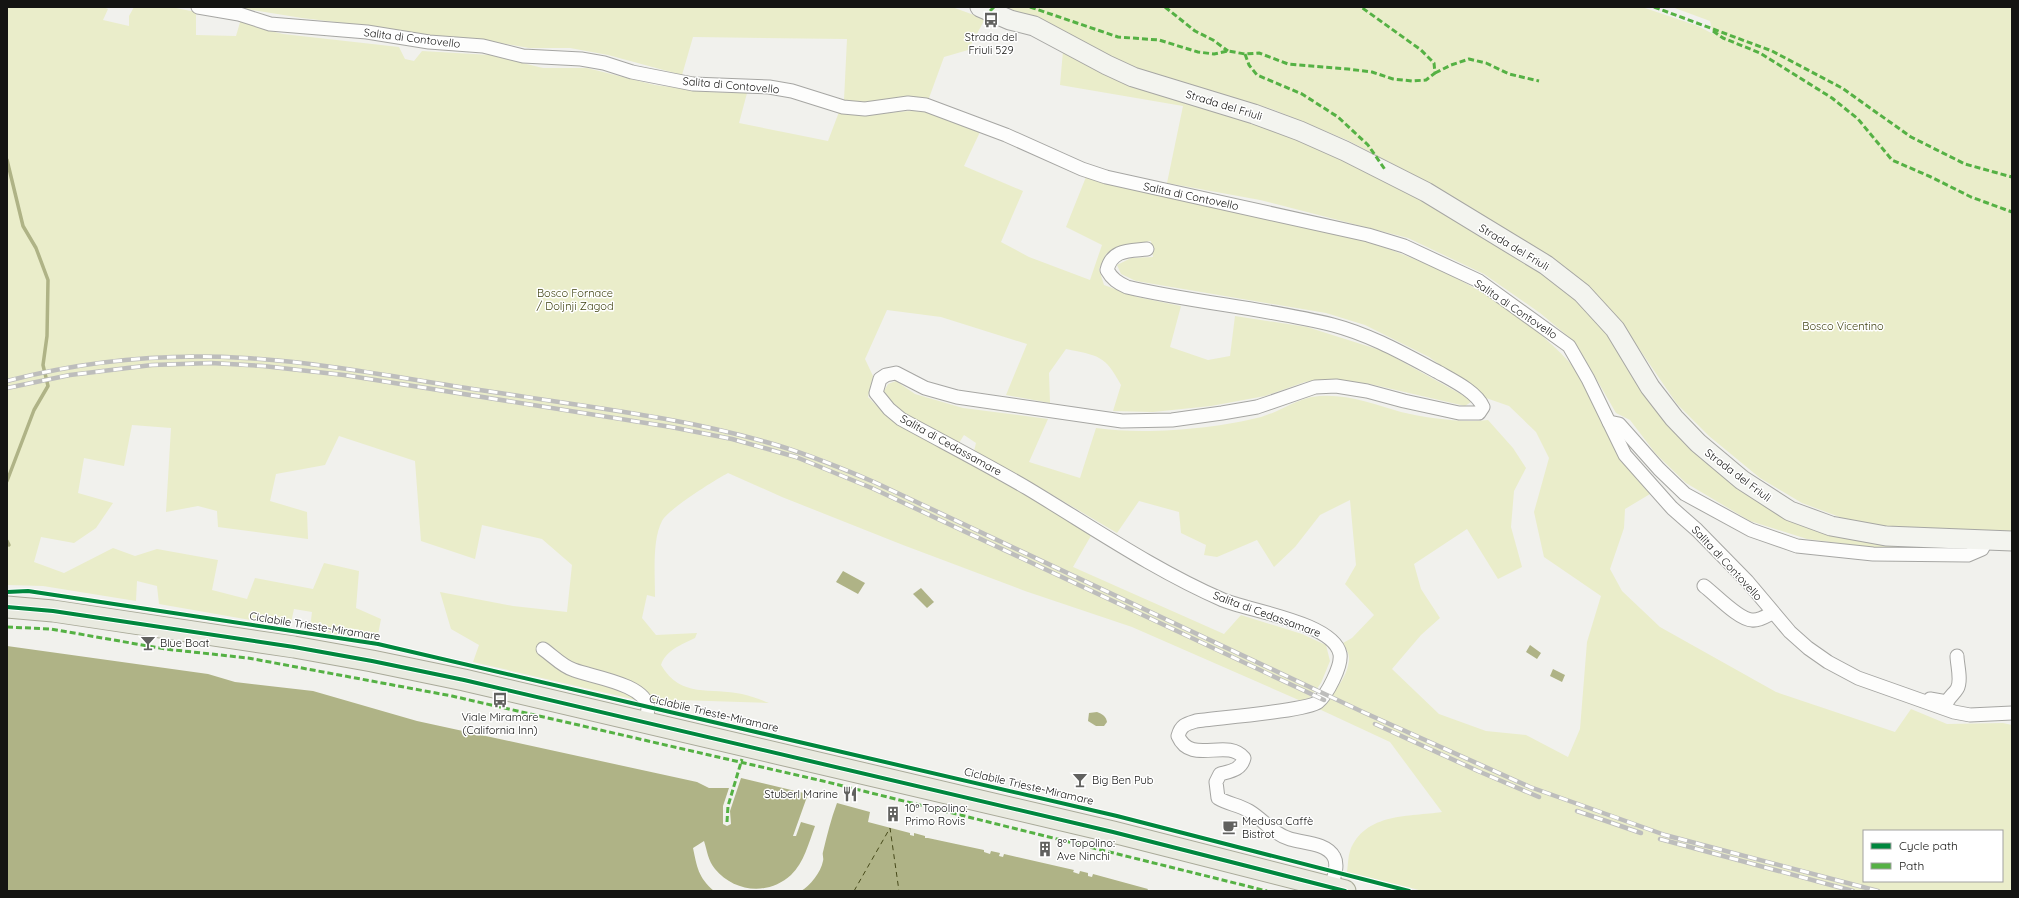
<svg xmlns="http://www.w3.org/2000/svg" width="2019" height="898" font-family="Quicksand,sans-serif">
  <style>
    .green { fill: #eaedca; fill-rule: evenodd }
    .water { fill: #afb386 }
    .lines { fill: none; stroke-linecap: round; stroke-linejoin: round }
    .stream { stroke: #afb386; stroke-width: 3.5 }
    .ferry { stroke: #474a1a; stroke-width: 1; stroke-dasharray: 5 4; stroke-linecap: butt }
    .minor-casing { stroke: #a6a6a3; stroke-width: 15 }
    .secondary-casing { stroke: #a6a6a3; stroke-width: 21 }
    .primary-casing { stroke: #a9aa99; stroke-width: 23 }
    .minor { stroke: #fdfdfc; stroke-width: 13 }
    .secondary { stroke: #f3f4ef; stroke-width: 19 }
    .primary { stroke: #e9eae0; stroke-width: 21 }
    .rail-casing { stroke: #bdbdbc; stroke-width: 4.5 }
    .rail { stroke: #fff; stroke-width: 3; stroke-dasharray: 9; stroke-linecap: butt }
    .quiet { stroke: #55b144; stroke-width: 3; stroke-dasharray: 6 3; stroke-linecap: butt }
    .cycleway-casing { stroke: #fff; stroke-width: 6 }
    .cycleway { stroke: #00873e; stroke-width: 4 }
    .labels { text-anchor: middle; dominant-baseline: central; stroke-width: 3; stroke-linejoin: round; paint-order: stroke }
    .poi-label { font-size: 11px; fill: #141412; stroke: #fff; text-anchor: start }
    .street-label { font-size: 11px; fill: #141412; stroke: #fff }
    .park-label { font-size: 11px; fill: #3f4211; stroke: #fff }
  </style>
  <rect width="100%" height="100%" fill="#f1f1ed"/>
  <g class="green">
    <path d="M 7,7 L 103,7 L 108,9 L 103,20 L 129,26 L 129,16 L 134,7 L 171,7 L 196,12 L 196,35 L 236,36 L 241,19 L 258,28 L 283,34 L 399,47 L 405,59 L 414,61 L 422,51 L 490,55 L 543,68 L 587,68 L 655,85 L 707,92 L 747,93 L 739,123 L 828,141 L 839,112 C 867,118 885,112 913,111 C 935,111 959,124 980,132 L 964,166 L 1023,191 L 1001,242 L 1029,257 L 1090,280 L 1102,245 L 1066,227 L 1086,177 L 1355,238 C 1425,259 1497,293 1550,343 C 1560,352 1570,362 1577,372 C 1589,392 1597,415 1608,435 C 1619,457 1635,475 1650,494 L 1625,509 L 1624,528 L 1610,569 L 1622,591 L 1660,627 L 1776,692 L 1895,732 L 1911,709 L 1947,724 L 2003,723 L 2012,725 L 2012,891 L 1423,891 L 1347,872 C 1348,865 1348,857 1350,851 C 1365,812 1410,817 1442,812 L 1390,742 L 1319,709 C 1331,696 1349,677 1349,658 C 1349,653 1345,647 1343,643 L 1352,638 L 1374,615 L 1345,584 L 1356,565 L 1350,500 L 1320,515 L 1295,547 L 1274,567 L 1257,540 L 1217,557 L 1204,555 L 1206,545 L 1181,533 L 1179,512 L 1139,501 L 1117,533 L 1046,491 L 974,451 L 976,443 L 964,435 L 959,443 C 933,429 900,417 884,391 L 888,384 L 896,381 L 915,394 L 963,408 L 1048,419 L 1029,462 L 1080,478 L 1096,428 C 1144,435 1214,429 1261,417 C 1279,412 1295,400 1312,397 C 1343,392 1372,404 1401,412 C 1427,418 1461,423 1488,420 L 1513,448 L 1526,468 L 1514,491 L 1511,527 L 1522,567 L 1498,579 L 1467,529 L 1414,564 L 1421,589 L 1440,618 L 1421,635 L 1392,669 L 1439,714 L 1486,731 L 1526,735 L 1568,757 L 1580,729 L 1587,642 L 1601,596 L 1544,557 L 1534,512 L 1549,458 L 1536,432 L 1509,406 L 1486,398 L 1429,357 L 1365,325 L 1326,313 L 1136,281 L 1121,274 L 1117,265 L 1131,258 L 1153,257 L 1151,241 L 1116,247 L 1106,254 L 1099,269 L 1104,285 L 1137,297 L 1181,306 L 1170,347 L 1208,360 L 1230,356 L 1235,316 L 1307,327 L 1383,351 L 1466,397 L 1471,402 L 1465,406 L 1370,384 L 1330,379 L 1305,382 L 1265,396 L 1211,406 L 1153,412 L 1113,411 L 1121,385 C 1105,355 1099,356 1066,349 L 1049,373 L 1050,403 L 1006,395 L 1027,344 L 941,317 L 887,310 L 865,359 L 873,376 L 868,397 L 883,412 L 1092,534 L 1073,567 L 1224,634 L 1241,615 L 1302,634 L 1326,645 L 1330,661 L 1321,683 L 1311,697 L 1301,701 L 1132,627 L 1025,591 L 903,545 L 782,497 L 728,473 C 715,480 668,509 662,521 C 652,540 655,575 655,597 L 647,595 L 642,618 L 656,635 L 697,633 L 695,638 C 681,645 666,650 661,665 C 681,699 711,687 742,694 C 752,696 761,700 769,703 L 678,700 L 672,706 C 631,697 578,668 543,644 L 536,650 L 568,674 L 631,694 L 641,701 L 473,662 L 479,645 L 451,629 L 440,592 L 513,606 L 567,612 L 572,565 L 542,539 L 482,525 L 475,559 L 421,541 L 415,461 L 339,436 L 325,465 L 276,474 L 270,501 L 307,512 L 308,539 L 218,527 L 217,511 L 198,506 L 166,512 L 171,428 L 132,425 L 124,466 L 84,458 L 78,493 L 113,503 L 96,528 L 74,543 L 41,537 L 34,562 L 64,573 L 113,548 L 135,556 L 157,549 L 218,560 L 212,590 L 247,599 L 255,578 L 313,589 L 324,563 L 359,571 L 356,608 L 381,619 L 376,645 L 310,628 L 312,612 L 294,609 L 290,627 L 159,604 L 157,586 L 137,581 L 136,601 L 43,586 L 7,585 ZM 1864,831 L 2002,831 L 2002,881 L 1864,881 Z"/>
    <path d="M 234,7 L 952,7 L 985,19 L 968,50 L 944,57 L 929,98 L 905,97 L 862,104 L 844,100 L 847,39 L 693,37 L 682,75 L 608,55 L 570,48 L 529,48 L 495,42 L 395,31 L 369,26 L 302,18 Z"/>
    <path d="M 1007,7 L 1642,7 L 1698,26 L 1713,34 L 1710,21 L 1672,7 L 2012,7 L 2012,531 L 1891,528 L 1845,519 L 1802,503 L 1760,478 L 1709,436 L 1677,404 L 1620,321 L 1594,293 L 1564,266 L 1437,187 L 1347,140 L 1272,109 L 1144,73 Z"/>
    <path d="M 1063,51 L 1300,141 L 1366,170 L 1408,192 L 1540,271 L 1578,297 L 1601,325 L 1653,402 L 1829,535 L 1859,541 L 1967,550 L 1869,547 L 1807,539 L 1750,521 L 1686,483 L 1656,454 L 1630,420 L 1616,413 L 1575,342 L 1540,313 L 1484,274 L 1408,238 L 1260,200 L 1167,183 L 1183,106 L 1060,85 Z"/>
  </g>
  <g class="water">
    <path d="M 843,571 L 865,583 L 858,594 L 836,582 Z"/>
    <path d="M 921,588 L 934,602 L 927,608 L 913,594 Z"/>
    <path d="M 1530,645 L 1541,653 L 1537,659 L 1526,652 Z"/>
    <path d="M 7,646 L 208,674 L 235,682 L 313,691 L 417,721 L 697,782 L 709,788 L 729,788 L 723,806 L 723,824 L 727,826 L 731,824 L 730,811 L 741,778 L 808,794 L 793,836 L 796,836 L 801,822 L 815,826 C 809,842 804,863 791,875 C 768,896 734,892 715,869 C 708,861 707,850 704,841 L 693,848 C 697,867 698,877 714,891 L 7,891 Z"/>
    <path d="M 1553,669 L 1565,675 L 1562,682 L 1550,676 Z"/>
    <path d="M 1097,712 C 1102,714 1106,716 1107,722 L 1104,726 L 1096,726 L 1088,721 L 1089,713 Z"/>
    <path d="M 837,803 L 870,812 L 868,822 L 910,833 L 910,835 L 914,836 L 914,833 L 925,836 L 925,838 L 928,838 L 984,850 L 984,852 L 990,854 L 991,851 L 1000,853 L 999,856 L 1003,857 L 1004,854 L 1074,870 L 1073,872 L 1079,874 L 1080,871 L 1088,873 L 1088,876 L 1092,877 L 1093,874 L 1148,889 L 1147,891 L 801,891 C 810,886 821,872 823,861 C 824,858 822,855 823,852 C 827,835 831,819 837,803 Z"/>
  </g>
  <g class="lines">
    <g class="stream">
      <path d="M 7,160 L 23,226 L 36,248 L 48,280 L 47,336 L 43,365 L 48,386 L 34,410 L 7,481"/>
      <path d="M 7,541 L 9,545"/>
    </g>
    <path class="ferry" d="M 854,891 L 890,828 L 899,891"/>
    <g class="minor-casing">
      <g id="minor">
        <path d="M 198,7 L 239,14 L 270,24 L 367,32 L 429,42 L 483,46 L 523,56 L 581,59 L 604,63 L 632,72 L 693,84 L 769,87 L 792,91 L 843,107 L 865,109 L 908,103 L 926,105 L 1006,135 L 1082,169 L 1106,177 L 1368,235 L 1404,246 L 1479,281 L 1569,346 L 1588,379 L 1625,455 L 1672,508 L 1697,530 L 1747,581 L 1790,632 L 1808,648 L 1828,662 L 1858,678 L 1954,712 L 1970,715 L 2012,713"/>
        <path d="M 1147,249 C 1129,251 1112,249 1107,270 C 1112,279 1118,283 1127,287 C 1195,303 1265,308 1333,325 C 1371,335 1404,354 1438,372 C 1452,380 1477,392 1483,407 L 1479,413 L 1459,413 L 1404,401 L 1367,391 L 1336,386 L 1315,387 L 1257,407 L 1222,413 L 1172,420 L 1122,421 L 957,397 L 925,388 L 896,373 L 886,375 L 880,379 L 876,393 L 889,409 L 901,419 C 943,442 986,464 1027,488 C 1092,527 1154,570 1223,600 C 1250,611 1334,623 1340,654 C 1342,666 1327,695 1318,702 C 1306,711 1216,718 1196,721 C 1186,724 1181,725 1178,736 C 1191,766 1227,737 1244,758 C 1241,770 1231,771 1220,774 L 1216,782 L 1218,798 C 1228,804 1239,805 1249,811 C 1264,820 1273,834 1290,839 C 1304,843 1327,843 1334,857 C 1339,866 1333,879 1331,887"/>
        <path d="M 1609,422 L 1619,424 L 1659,469 L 1685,494 L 1751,530 L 1797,546 L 1873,554 L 1968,555 L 1982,549 L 1987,540"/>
        <path d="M 1704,586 C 1715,594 1739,620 1752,620 C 1759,621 1766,616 1772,613"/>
        <path d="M 543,649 C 553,656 563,667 574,670 C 592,677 646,684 648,708 C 648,712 646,718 645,723"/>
        <path d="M 1930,699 L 1947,702 C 1950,696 1954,694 1957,689 C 1962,681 1957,664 1957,656"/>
      </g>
    </g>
    <g class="secondary-casing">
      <path id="secondary" d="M 980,7 L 1010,20 L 1034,26 L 1107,65 L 1133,77 L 1254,114 L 1300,131 L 1345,151 L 1426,192 L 1546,265 L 1582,293 L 1615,329 L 1650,387 L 1674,418 L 1698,443 L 1742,480 L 1790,511 L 1831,526 L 1886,536 L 2012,541"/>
    </g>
    <g class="primary-casing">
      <path id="primary" d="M 7,607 L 53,611 L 294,647 L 372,661 L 464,680 L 1113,832 L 1345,891"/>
    </g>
    <use href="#minor" class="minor"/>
    <use href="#secondary" class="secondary"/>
    <use href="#primary" class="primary"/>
    <g class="rail-casing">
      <g id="rail">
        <path d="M 7,381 C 84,361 165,353 245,358 C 330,363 415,381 500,393 C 588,407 679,417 766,442 C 803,452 839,467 874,482 L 1365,713 L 1530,787 L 1665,835 L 1878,891"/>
        <path d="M 7,388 L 70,375 L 152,365 L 211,363 L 263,366 L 344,375 L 671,427 L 732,439 L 796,457 L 874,489 L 1324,700"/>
        <path d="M 1375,724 L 1478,771 L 1539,797"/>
        <path d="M 1577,811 L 1641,833"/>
        <path d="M 1660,839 L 1853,891"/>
      </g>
    </g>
    <use href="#rail" class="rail"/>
    <g class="quiet">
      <path d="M 1030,7 L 1118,37 L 1159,40 L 1198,52 L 1214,54 L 1228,51 L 1245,54 L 1259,53 L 1288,64 L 1348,69 L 1372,72 L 1393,79 L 1412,81 L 1426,80 L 1435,73 L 1434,63 L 1421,50 L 1361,7"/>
      <path d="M 1165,7 L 1195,31 L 1213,40 L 1228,51"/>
      <path d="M 1654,7 L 1772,51 L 1842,88 L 1911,137 L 1965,164 L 2012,177"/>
      <path d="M 990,11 L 994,7"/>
      <path d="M 1713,31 L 1723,38 L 1760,53 L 1832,98 L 1858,119 L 1892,160 L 1931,177 L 1971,197 L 2012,212"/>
      <path d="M 1245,54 L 1249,65 L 1257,75 L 1302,94 L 1338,117 L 1368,145 L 1386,171"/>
      <path d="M 1435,73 L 1451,65 L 1469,59 L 1486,63 L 1509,74 L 1539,81"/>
      <path d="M 7,627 L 51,629 L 165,649 L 248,658 L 452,696 L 827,782 L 1267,891"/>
      <path d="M 727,822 L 728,806 L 742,759"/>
    </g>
    <g class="cycleway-casing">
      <g id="cycleway">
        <path d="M 7,592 L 28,591 L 378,644 L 1117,816 L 1409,891"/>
        <path d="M 7,607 L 53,611 L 294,647 L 372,661 L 464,680 L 1113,832 L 1345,891"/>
      </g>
    </g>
    <use href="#cycleway" class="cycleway"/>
  </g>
  <defs>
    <g id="bus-bare" transform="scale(1.2)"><path d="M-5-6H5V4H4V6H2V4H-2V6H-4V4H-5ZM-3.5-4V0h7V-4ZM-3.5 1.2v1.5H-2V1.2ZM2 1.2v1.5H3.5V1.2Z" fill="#61615f" stroke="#fff" stroke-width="2.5" paint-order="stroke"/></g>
    <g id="bar-bare" transform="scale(1.2)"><path d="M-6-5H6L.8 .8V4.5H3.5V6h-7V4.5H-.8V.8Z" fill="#61615f" stroke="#fff" stroke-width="2.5" paint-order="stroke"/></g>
    <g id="restaurant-bare" transform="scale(1.2)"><path d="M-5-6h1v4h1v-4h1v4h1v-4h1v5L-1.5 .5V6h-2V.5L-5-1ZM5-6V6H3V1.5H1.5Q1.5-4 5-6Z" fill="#61615f" stroke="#fff" stroke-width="2.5" paint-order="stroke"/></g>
    <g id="building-bare" transform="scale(1.2)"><path d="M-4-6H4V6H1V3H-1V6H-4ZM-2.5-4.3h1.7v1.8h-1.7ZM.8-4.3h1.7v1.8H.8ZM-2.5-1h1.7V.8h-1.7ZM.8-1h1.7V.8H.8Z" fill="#61615f" stroke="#fff" stroke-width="2.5" paint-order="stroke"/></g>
    <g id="cafe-bare" transform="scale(1.2)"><path d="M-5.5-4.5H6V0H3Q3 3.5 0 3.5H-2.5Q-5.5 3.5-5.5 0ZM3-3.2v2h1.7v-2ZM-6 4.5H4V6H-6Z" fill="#61615f" stroke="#fff" stroke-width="2.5" paint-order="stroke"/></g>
  </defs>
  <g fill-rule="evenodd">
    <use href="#bus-bare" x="991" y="20"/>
    <use href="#bar-bare" x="148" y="643"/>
    <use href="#bus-bare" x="500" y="700"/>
    <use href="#bar-bare" x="1080" y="780"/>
    <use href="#restaurant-bare" x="850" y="794"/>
    <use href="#building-bare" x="893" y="814"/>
    <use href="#cafe-bare" x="1230" y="827"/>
    <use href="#building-bare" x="1045" y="849"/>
  </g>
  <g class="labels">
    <g class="poi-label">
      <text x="991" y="37" text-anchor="middle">Strada del<tspan x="991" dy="13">Friuli 529</tspan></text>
      <text x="160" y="643">Blue Boat</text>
      <text x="500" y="717" text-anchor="middle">Viale Miramare<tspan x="500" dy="13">(California Inn)</tspan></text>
      <text x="1092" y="780">Big Ben Pub</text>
      <text x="838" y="794" text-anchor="end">Stuberl Marine</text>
      <text x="905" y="808">10º Topolino:<tspan x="905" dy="13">Primo Rovis</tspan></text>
      <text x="1242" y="821">Medusa Caffè<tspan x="1242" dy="13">Bistrot</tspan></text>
      <text x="1057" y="843">8º Topolino:<tspan x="1057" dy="13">Ave Ninchi</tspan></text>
    </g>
    <g class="street-label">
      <text transform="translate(412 38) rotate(7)">Salita di Contovello</text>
      <text transform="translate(731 85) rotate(5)">Salita di Contovello</text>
      <text transform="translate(1224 105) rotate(17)">Strada del Friuli</text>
      <text transform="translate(1191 196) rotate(12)">Salita di Contovello</text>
      <text transform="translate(1514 247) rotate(31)">Strada del Friuli</text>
      <text transform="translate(1516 309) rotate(34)">Salita di Contovello</text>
      <text transform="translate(951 445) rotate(29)">Salita di Cedassamare</text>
      <text transform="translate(1738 475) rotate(37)">Strada del Friuli</text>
      <text transform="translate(1727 563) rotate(47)">Salita di Contovello</text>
      <text transform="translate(1267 614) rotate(20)">Salita di Cedassamare</text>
      <text transform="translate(315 626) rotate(9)">Ciclabile Trieste-Miramare</text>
      <text transform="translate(714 713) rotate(13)">Ciclabile Trieste-Miramare</text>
      <text transform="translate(1029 786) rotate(13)">Ciclabile Trieste-Miramare</text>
    </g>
    <g class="park-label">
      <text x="575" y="293">Bosco Fornace<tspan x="575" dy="13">/ Doljnji Zagod</tspan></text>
      <text x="1843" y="326">Bosco Vicentino</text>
    </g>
  </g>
  <rect width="2019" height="898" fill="none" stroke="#141412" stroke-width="16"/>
  <rect x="1863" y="830" width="140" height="52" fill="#ffffff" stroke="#a1a1a0"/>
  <rect x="1871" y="843" width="20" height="6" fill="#00873e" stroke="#a1a1a0"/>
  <text x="1899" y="850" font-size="12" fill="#141412">Cycle path</text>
  <rect x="1871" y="863" width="20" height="6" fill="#55b144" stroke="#a1a1a0"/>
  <text x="1899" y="870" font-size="12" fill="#141412">Path</text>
</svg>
